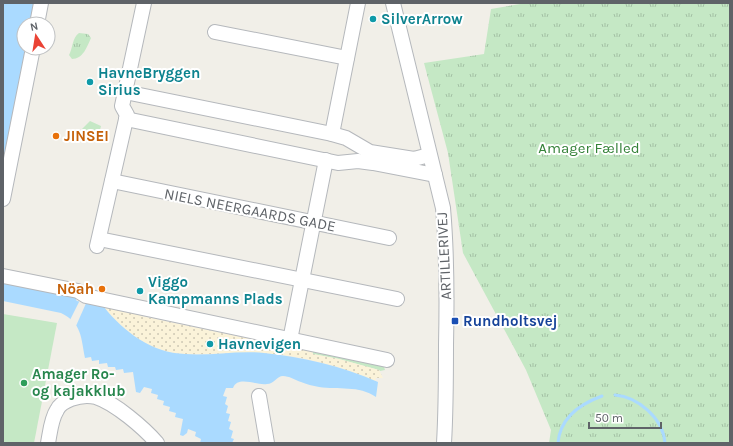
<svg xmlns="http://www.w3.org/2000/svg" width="733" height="446" font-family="Karla,sans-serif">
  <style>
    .grass { fill: #c5e8c5 }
    .sand { fill: url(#sand-dots) }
    .park { fill: url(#park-tufts) }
    .water { fill: #aadaff }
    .pier { fill: #f1efe8 }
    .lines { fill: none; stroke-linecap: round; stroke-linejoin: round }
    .stream { stroke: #aadaff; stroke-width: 3 }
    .minor-casing { stroke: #b5b8bc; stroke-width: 16 }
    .minor { stroke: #fff; stroke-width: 14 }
    .culture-dot { fill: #0f9aa8; stroke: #fff; stroke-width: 1.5 }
    .food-dot { fill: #e8710a; stroke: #fff; stroke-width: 1.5 }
    .transit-dot { fill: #1a4fb4; stroke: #fff; stroke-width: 1.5 }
    .leisure-dot { fill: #2e9e5b; stroke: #fff; stroke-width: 1.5 }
    .labels { text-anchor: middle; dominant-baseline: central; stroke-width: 4; stroke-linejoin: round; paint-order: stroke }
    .culture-label { font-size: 15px; font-weight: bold; fill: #0d838f; stroke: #fff; text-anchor: start }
    .food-label { font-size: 15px; font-weight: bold; fill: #c56008; stroke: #fff; text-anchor: start }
    .park-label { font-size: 15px; fill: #348238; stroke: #fff }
    .street-label { font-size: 15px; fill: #5f6368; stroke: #fff }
    .transit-label { font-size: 15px; font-weight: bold; fill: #164399; stroke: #fff; text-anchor: start }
    .leisure-label { font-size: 15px; font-weight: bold; fill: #27864d; stroke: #fff; text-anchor: start }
  </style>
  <defs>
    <pattern id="sand-dots" width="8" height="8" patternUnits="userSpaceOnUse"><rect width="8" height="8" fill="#fbf3d9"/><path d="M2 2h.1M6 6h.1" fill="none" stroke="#cec8b4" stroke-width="1.8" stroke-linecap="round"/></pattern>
    <pattern id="park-tufts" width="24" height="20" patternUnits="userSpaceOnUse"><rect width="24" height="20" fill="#c5e8c5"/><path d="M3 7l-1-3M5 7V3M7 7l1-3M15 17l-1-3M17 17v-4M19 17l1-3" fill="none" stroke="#a3c0a4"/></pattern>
  </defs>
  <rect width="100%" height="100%" fill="#f1efe8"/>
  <g class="grass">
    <path d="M 90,121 L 101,126 L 99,134 L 95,135 L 91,140 L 83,139 L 82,129 Z"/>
    <path d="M 3,314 L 57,323 L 34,443 L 3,443 Z"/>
    <path d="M 312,349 L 383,364 L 385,370 L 380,371 L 379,370 L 339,359 L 313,354 Z"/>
  </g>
  <path class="sand" d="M 104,307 L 140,315 L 141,316 L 274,344 L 286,346 L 287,344 L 312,349 L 313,354 L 339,359 L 379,370 L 383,378 L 376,378 L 375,381 C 340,366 300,355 261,353 C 236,352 210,355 185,354 C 152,353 124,332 104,307 Z"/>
  <g class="park">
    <path d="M 526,3 L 730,3 L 730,443 L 549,443 L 551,430 L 526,370 L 463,253 L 448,153 L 424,63 L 484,54 L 491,9 Z"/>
    <path d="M 79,33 L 88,34 L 91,38 C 87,47 83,59 72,59 L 69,55 C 73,48 72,38 79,33 Z"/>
  </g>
  <g class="water">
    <path d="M 3,3 L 35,3 L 31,24 L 24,24 L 24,48 L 26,48 L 3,162 Z"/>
    <path d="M 3,280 L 77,295 L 76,300 L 77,301 L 104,307 C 124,332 152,353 185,354 C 211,356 238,350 264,353 C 303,357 341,366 378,382 L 376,397 C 359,385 338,390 319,387 C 313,386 306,384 301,382 C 295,380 289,376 283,376 C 277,376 274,384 267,384 C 257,386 238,375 233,388 L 226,388 L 223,396 L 227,397 L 225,404 L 228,406 L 226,413 L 230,414 L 228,421 L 231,422 L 229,429 L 233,431 L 231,438 L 234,439 L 232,443 L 200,443 L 201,439 L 195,436 L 196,432 L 188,429 L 187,433 L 183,436 L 180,435 L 183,419 L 175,417 L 176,413 L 169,411 L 170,407 L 163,405 L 164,401 L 157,399 L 158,395 L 151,393 L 152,389 L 144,387 L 140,393 L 136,392 L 133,372 L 124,373 L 123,369 L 116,370 L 115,367 L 108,367 L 107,363 L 99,364 L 99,360 L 92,361 L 91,357 L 85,358 C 81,338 82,323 61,313 L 3,301 Z"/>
  </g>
  <path class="pier" d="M 80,300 L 87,301 L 76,326 L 70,320 Z"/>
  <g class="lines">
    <g class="stream">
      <path d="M 615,395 C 638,397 663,418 665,443"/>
      <path d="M 558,443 C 560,417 580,404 602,396"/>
    </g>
    <g class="minor-casing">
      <g id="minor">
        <path d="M 393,3 L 443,208 C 447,254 447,300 446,345 C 446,378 446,410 444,443"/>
        <path d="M 37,24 L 41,3"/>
        <path d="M 215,32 L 347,58"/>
        <path d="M 125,92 L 332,134 L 346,138 L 370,152 L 414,159 L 429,155"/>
        <path d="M 126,119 L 338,163 L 358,161 L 373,163 L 435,175"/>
        <path d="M 332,134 L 358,3"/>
        <path d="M 112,181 L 389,238"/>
        <path d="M 3,199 L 33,48"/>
        <path d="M 99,239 L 397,299"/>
        <path d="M 97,246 L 127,115 L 122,106 L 144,3"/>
        <path d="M 3,276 L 78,291 L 86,296 L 387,360"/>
        <path d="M 290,340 L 326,160"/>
        <path d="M 259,396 L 267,443"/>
        <path d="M 48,443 C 50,433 51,419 57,410 C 59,405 66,401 71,399 C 79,396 88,395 96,397 C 115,403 144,428 157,443"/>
      </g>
    </g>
    <use href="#minor" class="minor"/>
  </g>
  <g class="culture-dot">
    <circle cx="373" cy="19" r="4"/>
    <circle cx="90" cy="82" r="4"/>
    <circle cx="140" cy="291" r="4"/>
    <circle cx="210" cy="344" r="4"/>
  </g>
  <g class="food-dot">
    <circle cx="56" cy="136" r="4"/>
    <circle cx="102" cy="289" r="4"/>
  </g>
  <rect class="transit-dot" x="451" y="317" width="8" height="8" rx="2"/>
  <circle class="leisure-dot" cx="24" cy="383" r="4"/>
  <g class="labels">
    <g class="culture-label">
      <text x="381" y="19">SilverArrow</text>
      <text x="98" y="73">HavneBryggen<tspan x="98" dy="17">Sirius</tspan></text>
      <text x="148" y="282">Viggo<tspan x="148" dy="17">Kampmanns Plads</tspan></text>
      <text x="218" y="344">Havnevigen</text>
    </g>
    <g class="food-label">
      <text x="64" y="136">JINSEI</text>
      <text x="94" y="289" text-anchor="end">Nöah</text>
    </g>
    <g class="park-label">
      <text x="589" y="148">Amager Fælled</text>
    </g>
    <g class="street-label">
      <text transform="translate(250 210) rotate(11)">NIELS NEERGAARDS GADE</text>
      <text transform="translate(444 256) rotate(-93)">ARTILLERIVEJ</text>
    </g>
    <g class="transit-label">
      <text x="463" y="321">Rundholtsvej</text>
    </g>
    <g class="leisure-label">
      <text x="32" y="374">Amager Ro-<tspan x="32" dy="17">og kajakklub</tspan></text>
    </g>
  </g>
  <rect width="733" height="446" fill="none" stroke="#5f6368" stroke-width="8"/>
  <g transform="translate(36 36) rotate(348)"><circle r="19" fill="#ffffff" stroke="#bfc1c3"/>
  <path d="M0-3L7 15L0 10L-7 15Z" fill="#ea4335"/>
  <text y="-6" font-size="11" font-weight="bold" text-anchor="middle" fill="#5f6368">N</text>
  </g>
  <path d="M589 422v6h72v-6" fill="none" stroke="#5f6368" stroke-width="2"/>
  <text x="595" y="422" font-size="12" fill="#5f6368" stroke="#ffffff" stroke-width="3" paint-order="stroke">50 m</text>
</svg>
